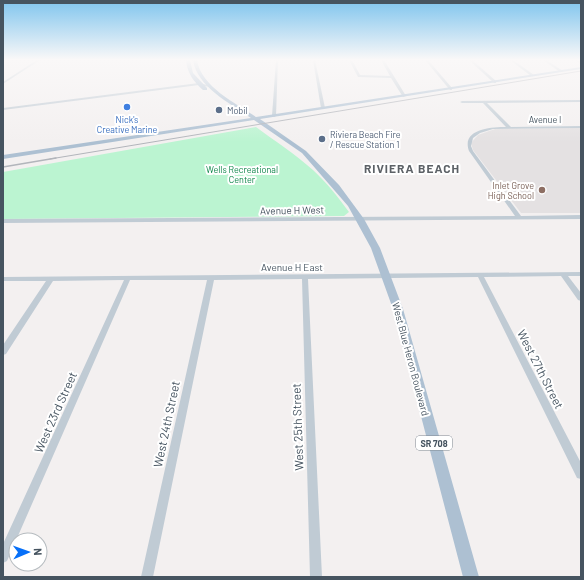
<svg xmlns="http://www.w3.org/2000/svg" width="584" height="580" font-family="Barlow,sans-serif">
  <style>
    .education { fill: #e4e1e2 }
    .green { fill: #bbf4d1 }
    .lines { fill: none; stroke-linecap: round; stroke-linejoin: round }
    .minor { fill: #c0cbd4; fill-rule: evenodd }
    .major { fill: #adc0d2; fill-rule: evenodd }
    .rail-far1 { stroke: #b2b5bb; stroke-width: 1 }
    .rail { stroke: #b2b5bb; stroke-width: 1.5 }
    .shop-dot { fill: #3f7fe0; stroke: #fff; stroke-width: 1.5 }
    .service-dot { fill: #5c6f8a; stroke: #fff; stroke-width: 1.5 }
    .education-dot { fill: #8d6e63; stroke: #fff; stroke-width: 1.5 }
    .labels { text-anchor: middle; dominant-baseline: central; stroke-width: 4; stroke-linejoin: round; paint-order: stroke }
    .far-service-label { font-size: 9px; fill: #4e5e75; stroke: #fff; text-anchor: start }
    .far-shop-label { font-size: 9px; fill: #366cbe; stroke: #fff }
    .far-street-label { font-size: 9px; fill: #465460; stroke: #fff }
    .far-park-label { font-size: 9px; fill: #0d8549; stroke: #fff }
    .far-education-label { font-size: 9px; fill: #785e54; stroke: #fff; text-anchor: end }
    .shield { fill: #fff; stroke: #7e8790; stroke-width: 1 }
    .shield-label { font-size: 9px; font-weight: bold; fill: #465460 }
    .street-label { font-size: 10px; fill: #465460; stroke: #fff }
    .far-district-label { font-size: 12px; font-weight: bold; letter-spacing: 1px; fill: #5c6166; stroke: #fff }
    .near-street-label { font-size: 12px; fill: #465460; stroke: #fff }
  </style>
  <rect width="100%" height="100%" fill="#f3f0f0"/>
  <path class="education" d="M 581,128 L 581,213 L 521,213 L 473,150 L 471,143 L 478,135 L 495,129 Z"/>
  <path class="green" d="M 256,127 C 275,141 295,154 313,170 C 327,183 338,197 349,212 L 344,216 L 3,219 L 3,172 Z"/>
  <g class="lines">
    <g class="minor">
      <path d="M 37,60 L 40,60 L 3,84 L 3,82 Z"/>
      <path d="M 276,60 L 278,60 L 276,116 L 274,117 L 272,116 Z"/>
      <path d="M 313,60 L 315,60 L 325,108 L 323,109 L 321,108 Z"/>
      <path d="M 349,60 L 352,60 L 360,75 L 390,76 L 381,60 L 384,60 L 406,96 L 403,97 L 391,78 L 358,77 Z"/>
      <path d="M 425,60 L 428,60 L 452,88 L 452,90 L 450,90 Z"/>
      <path d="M 469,60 L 472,60 L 496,81 L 496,83 L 494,83 Z"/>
      <path d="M 510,60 L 513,60 L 534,75 L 531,76 Z"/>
      <path d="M 543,60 L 546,60 L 563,71 L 560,72 Z"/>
      <path d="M 576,60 L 581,62 L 581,64 Z"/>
      <path d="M 199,83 L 212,86 L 210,87 L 199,85 L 3,110 L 3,108 Z"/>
      <path d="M 581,100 L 581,102 L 487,103 L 511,127 L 581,126 L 581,128 L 493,129 L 480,133 L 473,138 L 471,146 L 473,151 L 521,216 L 581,215 L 581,219 L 3,223 L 3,219 L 515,216 L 469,151 C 461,129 491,127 506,127 L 483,103 L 462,103 L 460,102 L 462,101 Z"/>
      <path d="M 581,272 L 581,276 L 568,276 L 581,293 L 581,301 L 578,300 L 561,276 L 484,277 L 581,463 L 581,479 L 577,478 L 478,277 L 308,279 L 322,577 L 310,577 L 302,279 L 214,280 L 153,577 L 141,577 L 207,280 L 130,280 L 7,561 L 3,563 L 3,544 L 124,280 L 53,281 L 6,354 L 3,355 L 3,345 L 46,281 L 3,281 L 3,277 Z"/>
    </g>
    <g class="major">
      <path d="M 186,60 L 190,60 L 193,73 L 207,88 L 207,90 L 203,90 C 194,82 187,73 186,60 Z"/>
      <path d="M 193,60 L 197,60 C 201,87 236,103 256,117 L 581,67 L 581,69 L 260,119 L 306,151 L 339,185 L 364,219 L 380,248 L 403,309 L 479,577 L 463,577 L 393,309 L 371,248 L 348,206 L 302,153 L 254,120 L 3,159 L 3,155 L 251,118 C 230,103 197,87 193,60 Z"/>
    </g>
    <path class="rail-far1" d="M 50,159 L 581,71"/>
    <path class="rail" d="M 3,167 L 56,158"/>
  </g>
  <linearGradient id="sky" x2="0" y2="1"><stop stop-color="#80c5ee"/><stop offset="0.42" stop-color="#faf8f8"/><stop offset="1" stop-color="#faf8f8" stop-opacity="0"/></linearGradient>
  <rect width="584" height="142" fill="url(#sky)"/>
  <circle class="shop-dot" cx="127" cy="107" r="4"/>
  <g class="service-dot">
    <circle cx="219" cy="110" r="4"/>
    <circle cx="322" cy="139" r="4"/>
  </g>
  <circle class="education-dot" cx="542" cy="190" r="4"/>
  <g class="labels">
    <g class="far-service-label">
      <text x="227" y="110">Mobil</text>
      <text x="330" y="134">Riviera Beach Fire<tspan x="330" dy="10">/ Rescue Station 1</tspan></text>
    </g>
    <g class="far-shop-label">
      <text x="127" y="119">Nick's<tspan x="127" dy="10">Creative Marine</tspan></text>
    </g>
    <g class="far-street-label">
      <text x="545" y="119">Avenue I</text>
    </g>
    <g class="far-park-label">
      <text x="242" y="169">Wells Recreational<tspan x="242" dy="10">Center</tspan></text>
    </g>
    <g class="far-education-label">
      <text x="534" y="185">Inlet Grove<tspan x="534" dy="10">High School</tspan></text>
    </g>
    <rect class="shield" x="416" y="436" width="36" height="14" rx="3"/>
    <g class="shield-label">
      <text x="434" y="443">SR 708</text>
    </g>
    <g class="street-label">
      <text transform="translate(292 210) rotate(-1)">Avenue H West</text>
      <text x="292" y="267">Avenue H East</text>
      <text transform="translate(411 359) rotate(75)">West Blue Heron Boulevard</text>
    </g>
    <g class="far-district-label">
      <text x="412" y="168">RIVIERA BEACH</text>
    </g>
    <g class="near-street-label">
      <text transform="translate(541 369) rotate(63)">West 27th Street</text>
      <text transform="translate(55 412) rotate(-66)">West 23rd Street</text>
      <text transform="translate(166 424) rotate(-78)">West 24th Street</text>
      <text transform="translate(297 427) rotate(-92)">West 25th Street</text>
    </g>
  </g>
  <rect width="584" height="580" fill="none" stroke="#465460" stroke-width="8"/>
  <g transform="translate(28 552) rotate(88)"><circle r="19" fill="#ffffff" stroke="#b5bbbf"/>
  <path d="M0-3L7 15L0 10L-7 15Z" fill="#066ff8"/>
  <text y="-6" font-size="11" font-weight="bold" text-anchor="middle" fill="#465460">N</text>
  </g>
</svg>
